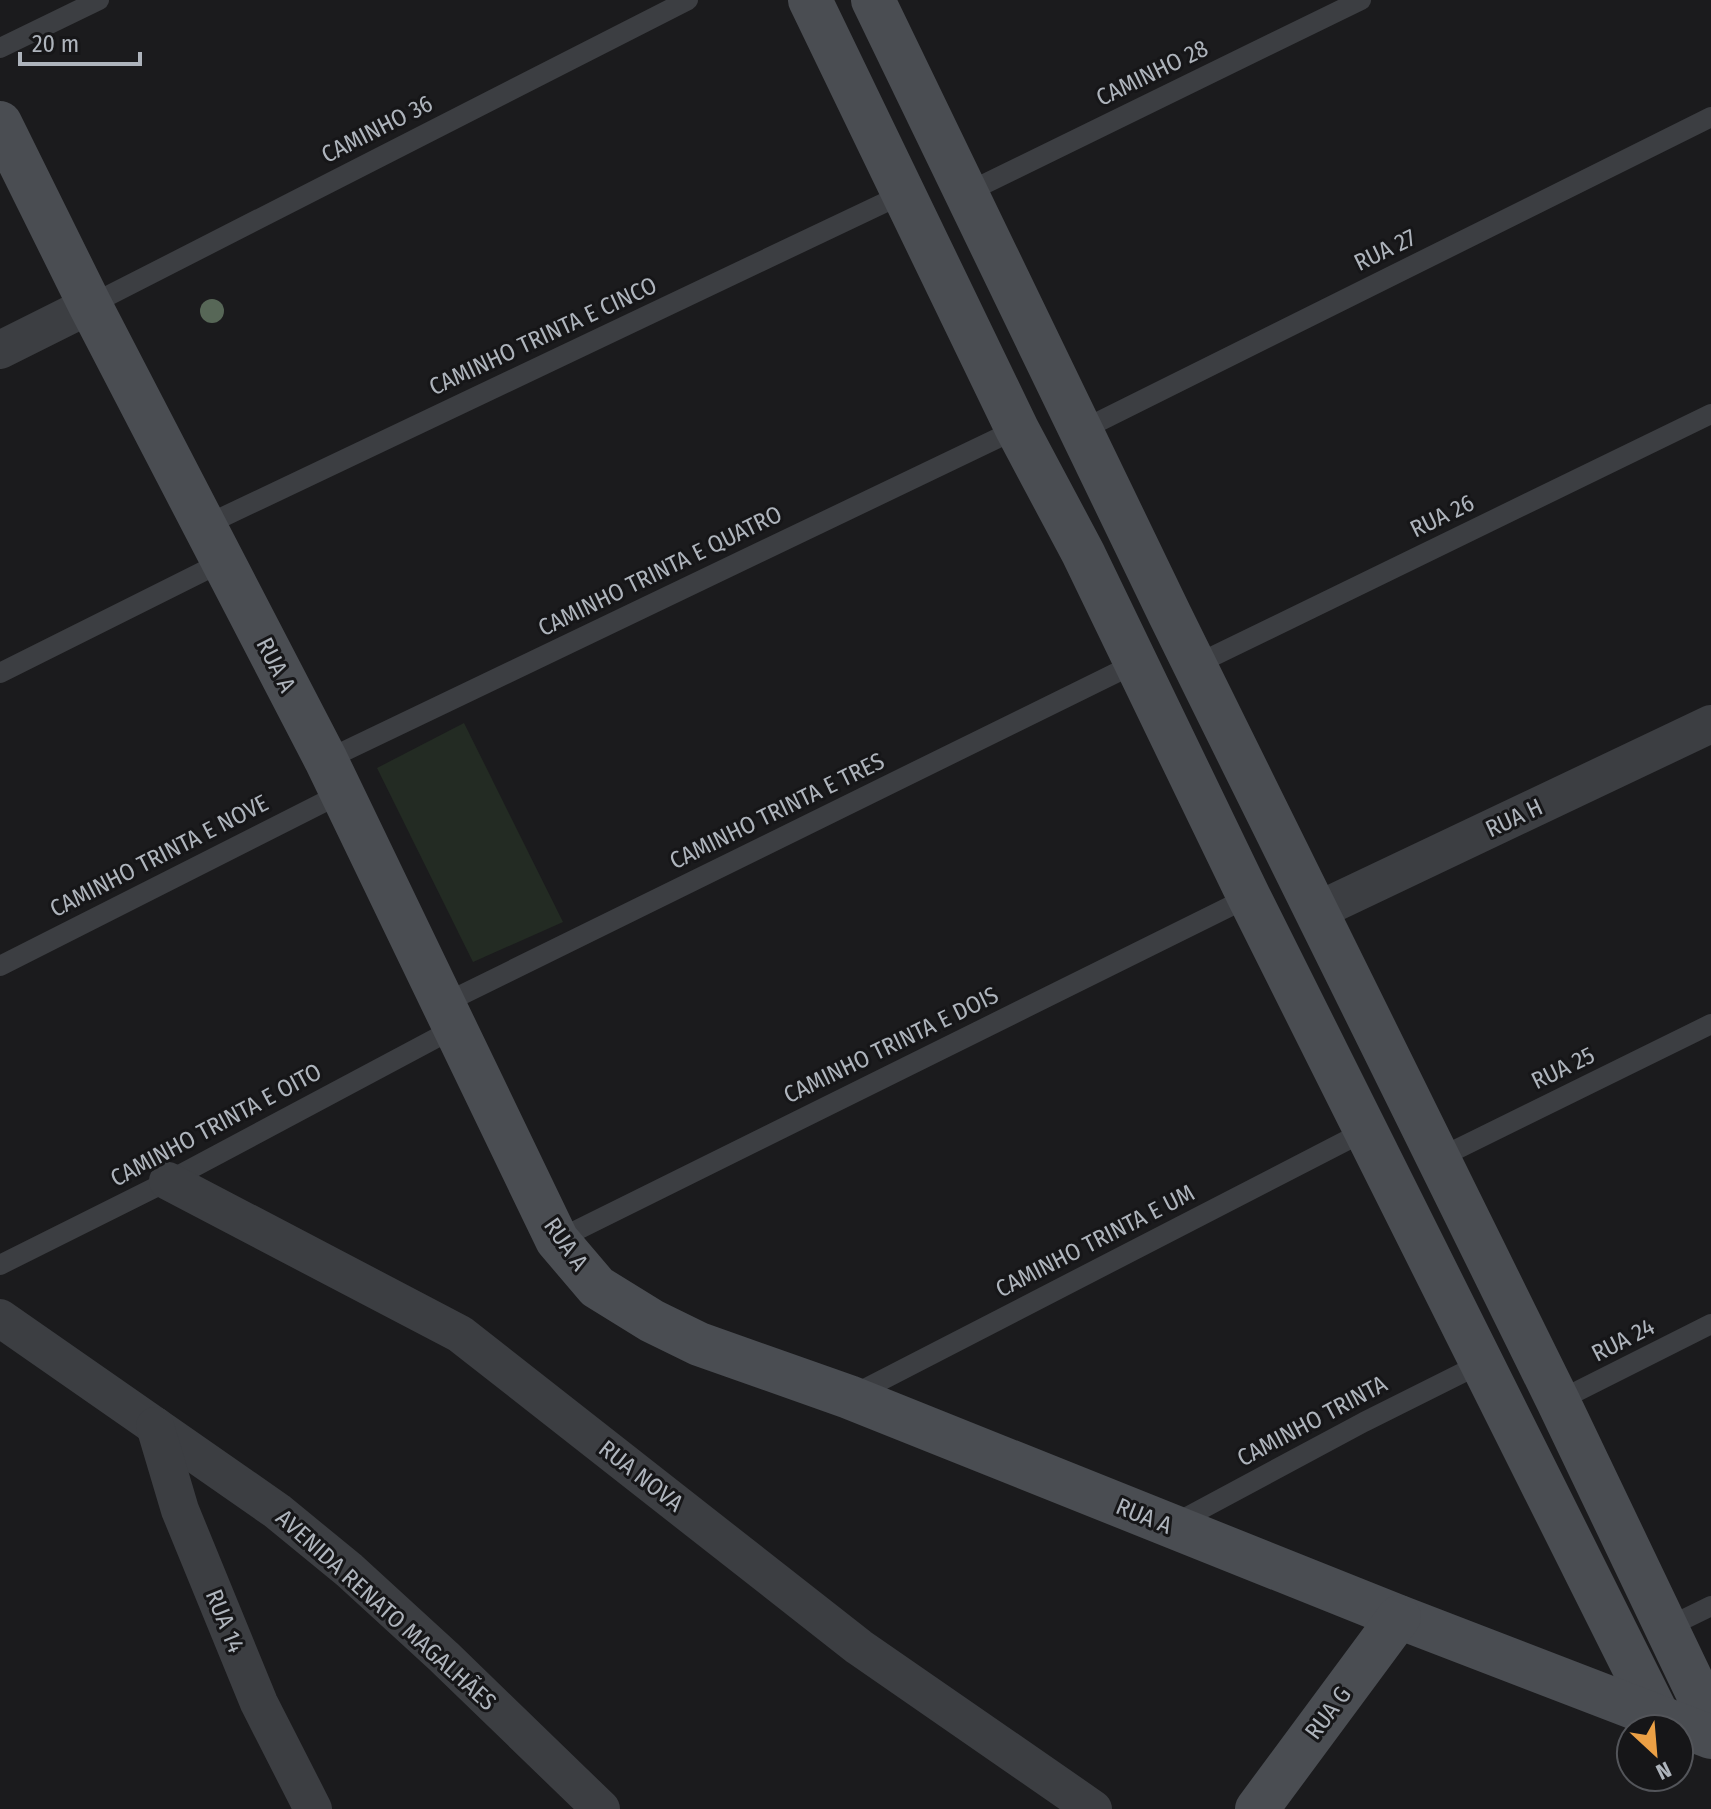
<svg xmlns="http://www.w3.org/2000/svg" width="1711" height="1809" font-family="'Fira Sans Condensed',sans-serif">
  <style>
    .green { fill: #232b23 }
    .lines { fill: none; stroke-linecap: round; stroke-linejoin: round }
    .lane { stroke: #3c3e42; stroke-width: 20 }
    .street { stroke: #3c3e42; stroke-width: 38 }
    .secondary { stroke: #4a4d52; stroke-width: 44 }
    .tree { fill: #576757 }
    .labels { text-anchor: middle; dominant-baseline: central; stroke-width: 6; stroke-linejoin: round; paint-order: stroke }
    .street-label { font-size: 24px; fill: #aeb4bc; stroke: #161618 }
  </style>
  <rect width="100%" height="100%" fill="#1b1b1d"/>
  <path class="green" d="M 464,723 L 563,922 L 473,962 L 377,768 Z"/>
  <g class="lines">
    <g class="lane">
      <path d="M 0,48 L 99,0"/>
      <path d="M 966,193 L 1361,0"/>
      <path d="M 90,305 L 688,0"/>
      <path d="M 1082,430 L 1711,117"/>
      <path d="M 204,526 L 905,193"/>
      <path d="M 1195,665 L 1711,414"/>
      <path d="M 0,673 L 222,562"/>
      <path d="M 326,760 L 1017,429"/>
      <path d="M 0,966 L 342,793"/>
      <path d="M 443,1004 L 1134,664"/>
      <path d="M 1437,1159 L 1711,1024"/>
      <path d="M 557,1240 L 1249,897"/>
      <path d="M 0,1265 L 168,1181 L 455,1028"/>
      <path d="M 853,1395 L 1365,1131"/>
      <path d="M 1558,1401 L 1711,1324"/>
      <path d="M 1172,1525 L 1364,1422 L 1480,1364"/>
      <path d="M 1666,1628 L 1711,1606"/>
    </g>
    <g class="street">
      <path d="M 0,350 L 90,305"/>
      <path d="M 1317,911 L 1711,724"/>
      <path d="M 168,1181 L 460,1334 L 859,1647 L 1093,1809"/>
      <path d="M 0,1318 L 277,1511 L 349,1570 L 444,1657 L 601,1809"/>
      <path d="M 155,1426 L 180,1510 L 259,1703 L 313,1809"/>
    </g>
    <g class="secondary">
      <path d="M 810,0 L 1017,429 L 1083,553 L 1249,897 L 1658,1716"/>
      <path d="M 873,0 L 1170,615 L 1558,1401 L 1711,1721"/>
      <path d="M 0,123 L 90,305 L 326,760 L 557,1240 L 597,1287 L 652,1321 L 699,1344 L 849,1397 L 1399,1617 L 1711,1737"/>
      <path d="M 1257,1809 L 1399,1617"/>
    </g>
  </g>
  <circle class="tree" cx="212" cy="311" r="12"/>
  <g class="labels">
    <g class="street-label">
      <text transform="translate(1152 73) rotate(-26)">CAMINHO 28</text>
      <text transform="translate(377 129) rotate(-27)">CAMINHO 36</text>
      <text transform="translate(1385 250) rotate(-26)">RUA 27</text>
      <text transform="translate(543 336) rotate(-25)">CAMINHO TRINTA E CINCO</text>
      <text transform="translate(1442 516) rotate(-26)">RUA 26</text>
      <text transform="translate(660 571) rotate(-26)">CAMINHO TRINTA E QUATRO</text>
      <text transform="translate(276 665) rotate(63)">RUA A</text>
      <text transform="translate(777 811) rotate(-26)">CAMINHO TRINTA E TRES</text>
      <text transform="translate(1514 818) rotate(-25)">RUA H</text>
      <text transform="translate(159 856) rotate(-27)">CAMINHO TRINTA E NOVE</text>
      <text transform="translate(891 1045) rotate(-26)">CAMINHO TRINTA E DOIS</text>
      <text transform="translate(1563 1068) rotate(-26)">RUA 25</text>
      <text transform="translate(216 1125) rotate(-28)">CAMINHO TRINTA E OITO</text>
      <text transform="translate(1095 1241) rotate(-27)">CAMINHO TRINTA E UM</text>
      <text transform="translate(566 1244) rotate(55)">RUA A</text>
      <text transform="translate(1623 1340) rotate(-27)">RUA 24</text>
      <text transform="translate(1312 1421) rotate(-28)">CAMINHO TRINTA</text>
      <text transform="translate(641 1476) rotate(38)">RUA NOVA</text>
      <text transform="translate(1144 1516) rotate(22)">RUA A</text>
      <text transform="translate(386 1610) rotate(42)">AVENIDA RENATO MAGALHÃES</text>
      <text transform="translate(225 1621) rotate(68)">RUA 14</text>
      <text transform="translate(1328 1713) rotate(-53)">RUA G</text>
    </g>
  </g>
  <g transform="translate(1655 1753) rotate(154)"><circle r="38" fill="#161618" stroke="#53555a" stroke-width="2"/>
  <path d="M0-6L14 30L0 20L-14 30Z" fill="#eba045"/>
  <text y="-12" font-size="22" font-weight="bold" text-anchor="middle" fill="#aeb4bc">N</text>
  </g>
  <path d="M20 52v12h120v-12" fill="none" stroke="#aeb4bc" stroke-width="4"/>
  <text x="32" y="52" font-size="24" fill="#aeb4bc" stroke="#161618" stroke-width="6" paint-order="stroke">20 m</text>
</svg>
